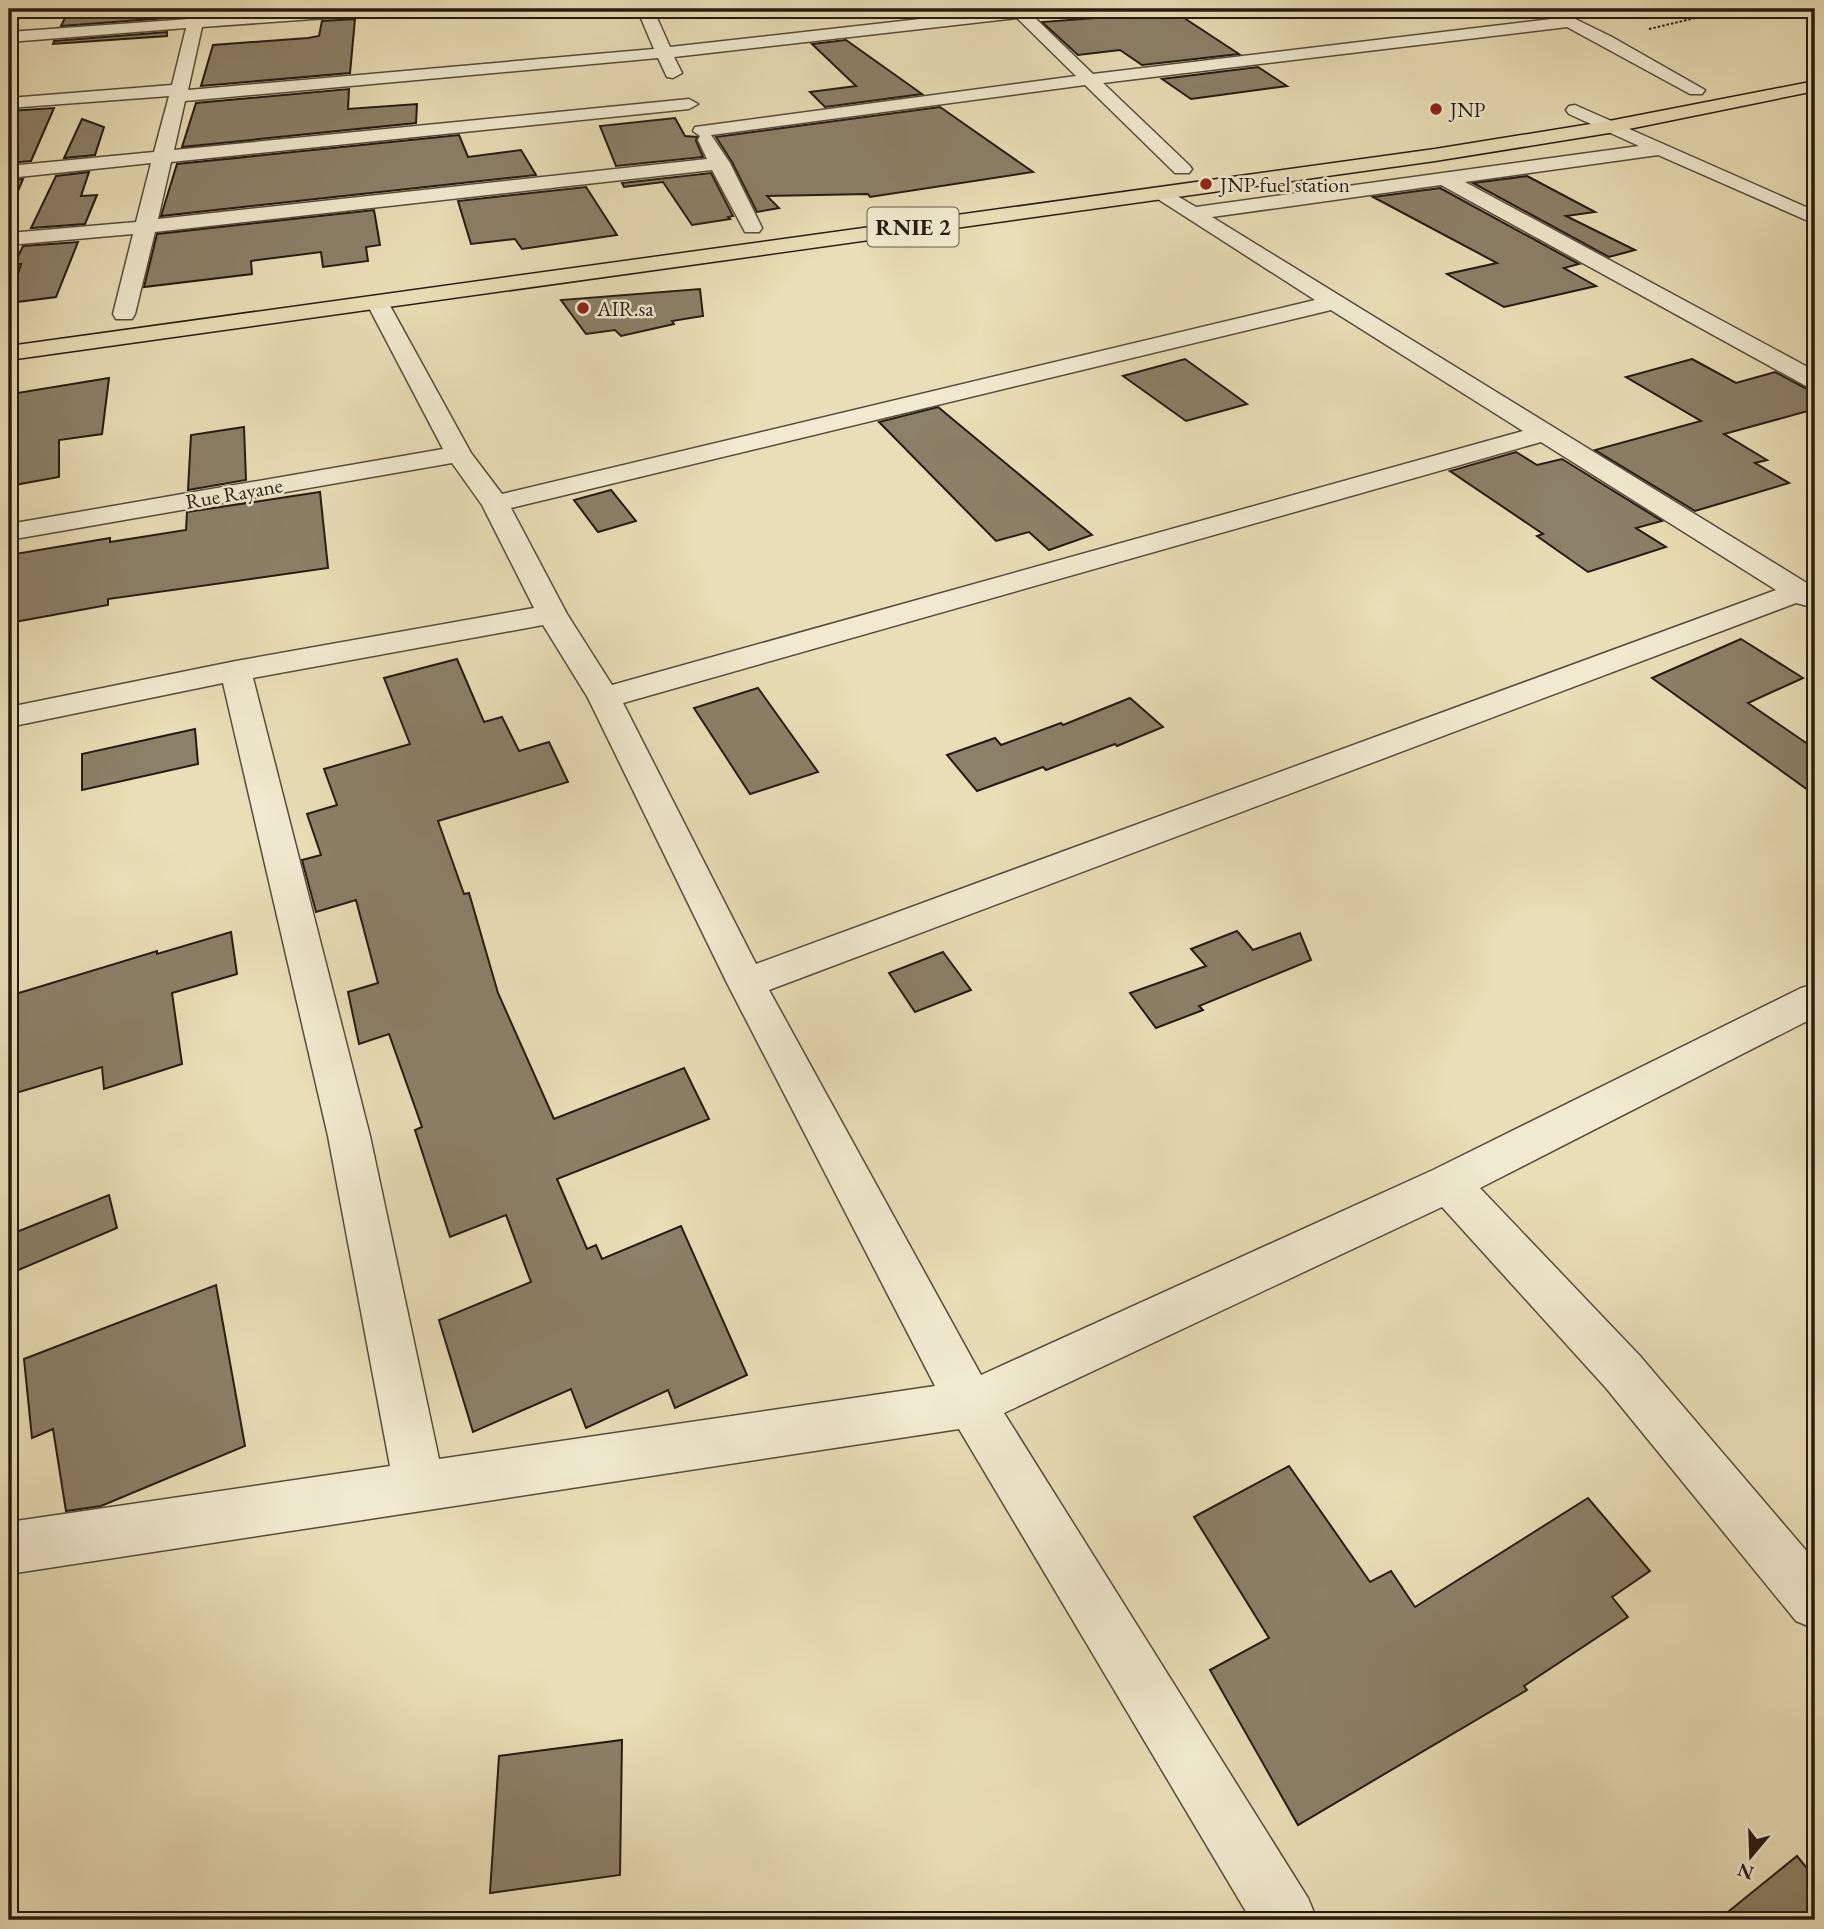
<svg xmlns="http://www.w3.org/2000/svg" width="1824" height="1929" font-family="'EB Garamond',serif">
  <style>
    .building { fill: #8b8068; stroke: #251b12; stroke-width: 2 }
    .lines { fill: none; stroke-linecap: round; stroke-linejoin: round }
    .street-casing { stroke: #564c3b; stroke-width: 3 }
    .primary-casing { stroke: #251b12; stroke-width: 3 }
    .path { stroke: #251b12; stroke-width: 2; stroke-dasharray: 2.5 2; stroke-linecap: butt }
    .street { fill: #f1ead0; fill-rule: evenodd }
    .primary { fill: #e9deb7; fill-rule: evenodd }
    .poi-dot { fill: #8f2418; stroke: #f1ead0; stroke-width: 2.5 }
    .labels { text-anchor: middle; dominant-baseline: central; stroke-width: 5; stroke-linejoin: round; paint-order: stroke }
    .far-poi-label { font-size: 21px; fill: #251b12; stroke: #f1ead0; text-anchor: start }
    .far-street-label { font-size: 21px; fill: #251b12; stroke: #f1ead0 }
    .shield { fill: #f1ead0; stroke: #62594b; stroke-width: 2 }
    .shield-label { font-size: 23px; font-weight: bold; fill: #251b12 }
  </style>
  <rect width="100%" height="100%" fill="#e9deb7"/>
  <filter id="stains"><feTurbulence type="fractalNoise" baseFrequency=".00286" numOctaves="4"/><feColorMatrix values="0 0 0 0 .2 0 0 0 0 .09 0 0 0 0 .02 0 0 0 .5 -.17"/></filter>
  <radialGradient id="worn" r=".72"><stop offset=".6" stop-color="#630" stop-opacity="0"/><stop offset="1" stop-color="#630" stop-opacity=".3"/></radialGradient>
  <g class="building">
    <path d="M 69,9 L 166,9 L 166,18 L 61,26 Z"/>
    <path d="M 1175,12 L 1239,54 L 1142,65 L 1120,50 L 1078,55 L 1042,22 Z"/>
    <path d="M 355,19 L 350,73 L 201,86 L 213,45 L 308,38 L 319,36 L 322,21 Z"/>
    <path d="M 167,32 L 167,36 L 53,44 L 54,41 Z"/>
    <path d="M 846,40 L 922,94 L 825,107 L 810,92 L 856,86 L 812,44 Z"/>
    <path d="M 1258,67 L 1287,86 L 1191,99 L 1162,79 Z"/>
    <path d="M 349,89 L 348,109 L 417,104 L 416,123 L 182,147 L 196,103 Z"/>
    <path d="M 940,107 L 1033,172 L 870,197 L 868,194 L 767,196 L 779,208 L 757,212 L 732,162 L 716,137 Z"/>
    <path d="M 54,108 L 31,161 L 9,163 L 9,111 Z"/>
    <path d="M 675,118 L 685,136 L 697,137 L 696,141 L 703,157 L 616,166 L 600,126 Z"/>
    <path d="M 82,119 L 104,127 L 95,155 L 64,158 Z"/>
    <path d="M 459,135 L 468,157 L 521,150 L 536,175 L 161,216 L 177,164 Z"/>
    <path d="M 89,172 L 81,196 L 97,195 L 85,224 L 31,228 L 56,176 Z"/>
    <path d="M 711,173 L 733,216 L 728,217 L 730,219 L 692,225 L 663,182 L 624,187 L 622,183 Z"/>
    <path d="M 1527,176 L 1595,212 L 1566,216 L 1635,250 L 1609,257 L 1473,183 Z"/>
    <path d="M 23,179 L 9,212 L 9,180 Z"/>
    <path d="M 586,187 L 617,235 L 522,249 L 515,239 L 471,244 L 458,201 Z"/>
    <path d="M 1440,188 L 1579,264 L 1564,268 L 1596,286 L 1504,307 L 1447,274 L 1497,263 L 1373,197 Z"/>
    <path d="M 374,210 L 380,245 L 366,247 L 368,261 L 323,267 L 321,252 L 251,261 L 252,274 L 144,287 L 157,234 Z"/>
    <path d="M 78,242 L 56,297 L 9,303 L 21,264 L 14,265 L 23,246 Z"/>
    <path d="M 700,289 L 703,316 L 672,321 L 674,324 L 621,336 L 615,330 L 586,334 L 561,300 Z"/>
    <path d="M 1185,359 L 1247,404 L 1186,421 L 1123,376 Z"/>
    <path d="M 1692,359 L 1736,383 L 1775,372 L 1805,388 L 1815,390 L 1815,409 L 1724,434 L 1767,460 L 1755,463 L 1789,483 L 1695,511 L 1595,450 L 1701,421 L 1626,377 Z"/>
    <path d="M 109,378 L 102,434 L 59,440 L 59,477 L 9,486 L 9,406 L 15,406 L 17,393 Z"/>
    <path d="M 938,407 L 1092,535 L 1049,550 L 1029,532 L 996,541 L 879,422 Z"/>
    <path d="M 244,427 L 246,480 L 188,490 L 191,435 Z"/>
    <path d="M 1516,452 L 1537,465 L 1562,459 L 1662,521 L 1636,528 L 1666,547 L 1588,572 L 1537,536 L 1543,534 L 1450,471 Z"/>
    <path d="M 611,490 L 636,521 L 598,532 L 574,500 Z"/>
    <path d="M 320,492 L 328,568 L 108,599 L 108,605 L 9,623 L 9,555 L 110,538 L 110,542 L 186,530 L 187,512 Z"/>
    <path d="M 1741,639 L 1803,678 L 1748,703 L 1815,749 L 1815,795 L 1652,678 Z"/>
    <path d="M 457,659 L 484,722 L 502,717 L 519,751 L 549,742 L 568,782 L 438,821 L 464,894 L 469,893 L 498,993 L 554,1119 L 684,1068 L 709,1119 L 557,1179 L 587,1249 L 596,1245 L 602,1259 L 681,1226 L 747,1375 L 675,1408 L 668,1390 L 586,1428 L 571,1389 L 473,1432 L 439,1320 L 531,1282 L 506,1215 L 450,1237 L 415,1130 L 422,1127 L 389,1034 L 359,1044 L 348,992 L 378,983 L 356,900 L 316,912 L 302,860 L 321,855 L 307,814 L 337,805 L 324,769 L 410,744 L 384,678 Z"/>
    <path d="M 758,688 L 818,772 L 750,794 L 694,708 Z"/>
    <path d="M 1130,698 L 1163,727 L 1117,746 L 1115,744 L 1046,770 L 1043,767 L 977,791 L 947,755 L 995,738 L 1001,745 L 1061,723 L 1063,725 Z"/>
    <path d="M 195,729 L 198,764 L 82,790 L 82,754 Z"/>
    <path d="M 1237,931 L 1253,950 L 1300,933 L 1311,960 L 1199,1006 L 1203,1010 L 1156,1028 L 1130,993 L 1206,966 L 1191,949 Z"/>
    <path d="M 231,932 L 237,974 L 172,993 L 182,1064 L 104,1089 L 102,1067 L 16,1093 L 9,996 L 157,951 L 157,954 Z"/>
    <path d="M 943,952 L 971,990 L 915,1012 L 889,973 Z"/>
    <path d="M 109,1195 L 117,1228 L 9,1274 L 9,1235 Z"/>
    <path d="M 216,1285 L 245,1446 L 101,1506 L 66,1511 L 53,1429 L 32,1438 L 24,1359 Z"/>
    <path d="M 1289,1466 L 1370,1582 L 1391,1571 L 1415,1607 L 1588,1498 L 1650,1571 L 1612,1597 L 1628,1617 L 1524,1686 L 1527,1690 L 1298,1825 L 1210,1670 L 1269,1638 L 1194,1517 Z"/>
    <path d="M 622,1740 L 620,1875 L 490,1893 L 499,1756 Z"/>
    <path d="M 1797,1856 L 1815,1878 L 1815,1920 L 1718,1920 Z"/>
  </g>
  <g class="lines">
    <g class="street-casing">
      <g id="street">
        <path d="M 191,9 L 207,9 L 205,18 L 324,9 L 391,9 L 383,14 L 202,27 L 188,90 L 654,49 L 637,9 L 653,9 L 670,47 L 1009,9 L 1061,9 L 1058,12 L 1033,16 L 1093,74 L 1551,19 L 1539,11 L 1555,9 L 1612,37 L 1705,90 L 1702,94 L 1690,94 L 1567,27 L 1103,83 L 1189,165 L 1192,169 L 1189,173 L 1175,173 L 1085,85 L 711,135 L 730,163 L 762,228 L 759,232 L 745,232 L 712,170 L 155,232 L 135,314 L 132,319 L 116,319 L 113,314 L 133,234 L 9,245 L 9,233 L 136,222 L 151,163 L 9,178 L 9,166 L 154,152 L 169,96 L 9,108 L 9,98 L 172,85 L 186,28 L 9,42 L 9,32 L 189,19 ZM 1017,18 L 1076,76 L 695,127 L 693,131 L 700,136 L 698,140 L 707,159 L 158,219 L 171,162 L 689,109 L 698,104 L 689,99 L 174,150 L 185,101 L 658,58 L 667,77 L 673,78 L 682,73 L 674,57 Z"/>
        <path d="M 1575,105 L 1815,211 L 1815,224 L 1658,155 L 1465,182 L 1815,371 L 1815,388 L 1806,386 L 1441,185 L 1212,217 L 1810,585 L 1815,589 L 1815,608 L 1796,603 L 769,990 L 981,1375 L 1433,1170 L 1801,988 L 1815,984 L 1815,1017 L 1480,1188 L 1640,1356 L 1815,1561 L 1815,1629 L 1796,1621 L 1606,1388 L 1442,1207 L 1004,1413 L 1308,1898 L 1317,1920 L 1251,1920 L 959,1429 L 9,1574 L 9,1522 L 390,1466 L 328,1136 L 223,683 L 9,727 L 9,707 L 236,661 L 534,608 L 482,505 L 452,463 L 9,540 L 9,524 L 443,449 L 366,302 L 369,297 L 385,297 L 388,302 L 471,453 L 502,494 L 1315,300 L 1150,194 L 1153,190 L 1167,190 L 1196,207 L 1639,146 L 1569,114 L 1566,110 L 1569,106 ZM 1331,310 L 1523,431 L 612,685 L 567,614 L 511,508 ZM 1541,442 L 1776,590 L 756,964 L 623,703 ZM 543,625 L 588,698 L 727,983 L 935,1386 L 439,1459 L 370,1136 L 253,678 Z"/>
      </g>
    </g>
    <g class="primary-casing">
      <path id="primary" d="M 1815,81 L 1815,91 L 1609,133 L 1435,161 L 9,360 L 9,346 L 1435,149 L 1609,121 Z"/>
    </g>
    <path class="path" d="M 1649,29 L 1733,9"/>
    <use href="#street" class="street"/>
    <use href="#primary" class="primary"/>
  </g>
  <g class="poi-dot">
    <circle cx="1436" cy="109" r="7"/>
    <circle cx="1206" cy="184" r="7"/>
    <circle cx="583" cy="308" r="7"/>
  </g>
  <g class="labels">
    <g class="far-poi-label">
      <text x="1450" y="109">JNP</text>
      <text x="1220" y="184">JNP fuel station</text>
      <text x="597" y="308">AIR.sa</text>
    </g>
    <g class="far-street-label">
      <text transform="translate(234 493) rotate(-10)">Rue Rayane</text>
    </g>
    <rect class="shield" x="867.5" y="207.5" width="91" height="39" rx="5"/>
    <g class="shield-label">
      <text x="913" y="227">RNIE 2</text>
    </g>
  </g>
  <rect width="1824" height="1929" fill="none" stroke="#e9deb7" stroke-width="35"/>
  <rect x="10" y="10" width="1803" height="1908" fill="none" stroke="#251b12" stroke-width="3.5"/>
  <rect x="18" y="18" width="1789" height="1894" fill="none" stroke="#251b12" stroke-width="2"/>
  <g transform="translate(1751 1856) rotate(199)" stroke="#f1ead0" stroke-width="5" paint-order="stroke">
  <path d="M0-5L12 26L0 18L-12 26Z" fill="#251b12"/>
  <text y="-10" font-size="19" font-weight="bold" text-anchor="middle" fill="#251b12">N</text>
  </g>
  <rect width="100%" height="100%" filter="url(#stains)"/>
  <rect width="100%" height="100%" fill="url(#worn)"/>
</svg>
